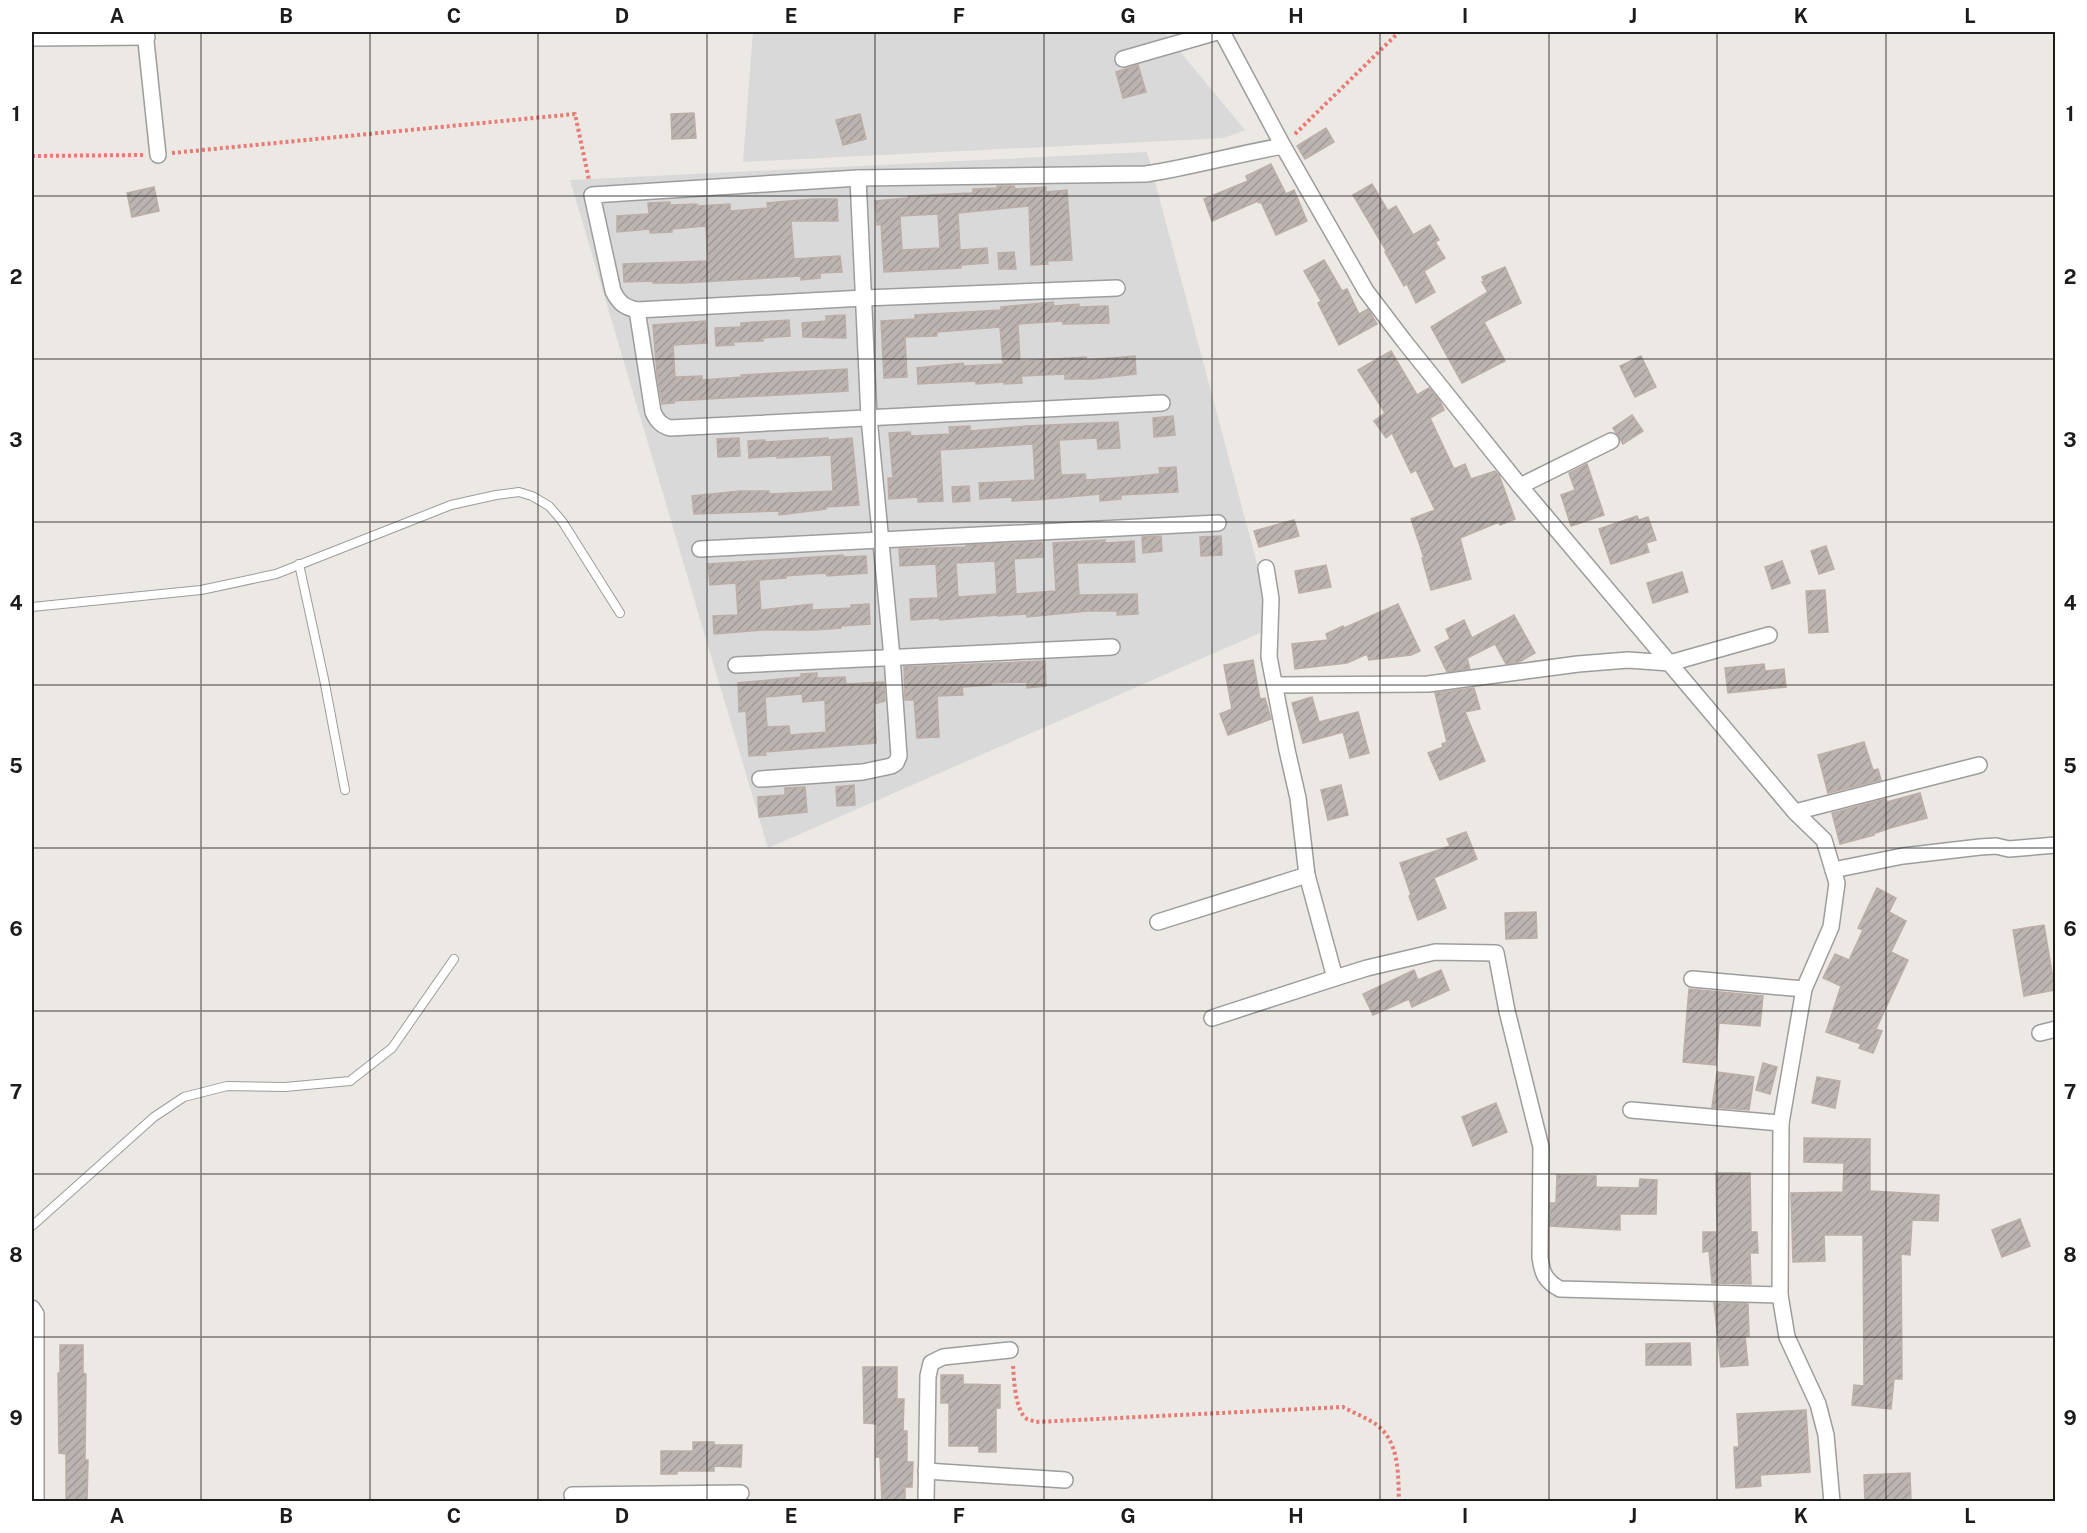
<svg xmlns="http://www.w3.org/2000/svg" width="2087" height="1533" font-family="'Public Sans',sans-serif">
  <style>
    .residential { fill: #dad9d9 }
    .building { fill: url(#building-hatch); stroke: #bcaea7; stroke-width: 1.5; fill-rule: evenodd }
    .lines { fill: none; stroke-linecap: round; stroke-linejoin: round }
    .lane-casing { stroke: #9d9d9d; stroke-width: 10 }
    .street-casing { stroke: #9d9d9d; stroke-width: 18 }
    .path { stroke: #e87a77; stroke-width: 4; stroke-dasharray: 3 3; stroke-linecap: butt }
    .lane { stroke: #fff; stroke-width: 8 }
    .street { stroke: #fff; stroke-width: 15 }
    .grid { fill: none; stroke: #1c1c1c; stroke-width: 1.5; stroke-opacity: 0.55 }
    .neatline { fill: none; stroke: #1c1c1c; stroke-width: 2 }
    .grid-label { font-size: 20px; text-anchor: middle; font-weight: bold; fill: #1c1c1c }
  </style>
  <defs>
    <pattern id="building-hatch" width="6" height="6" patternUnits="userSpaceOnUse" patternTransform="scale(1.5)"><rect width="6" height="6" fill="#bcb4b0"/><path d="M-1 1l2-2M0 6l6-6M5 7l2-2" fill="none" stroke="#a19a97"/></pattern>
  </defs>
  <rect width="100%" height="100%" fill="#ece8e3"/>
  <g class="residential">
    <path d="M 753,32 L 1164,32 L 1245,130 L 1224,138 L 743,162 Z"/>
    <path d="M 1147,152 L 1274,627 L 768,848 L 570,180 Z"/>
  </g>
  <g class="building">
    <path d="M 1138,65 L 1146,92 L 1123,98 L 1116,72 Z"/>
    <path d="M 694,113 L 696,138 L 672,139 L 671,114 Z"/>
    <path d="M 860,114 L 866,139 L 843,145 L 836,120 Z"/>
    <path d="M 1326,128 L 1334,142 L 1305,159 L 1297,146 Z"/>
    <path d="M 1271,164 L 1286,194 L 1294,190 L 1307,221 L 1276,235 L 1261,202 L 1259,203 L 1258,201 L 1212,221 L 1204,199 L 1248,181 L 1246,176 Z"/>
    <path d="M 1372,184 L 1388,211 L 1396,206 L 1413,235 L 1430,225 L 1439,240 L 1435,242 L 1445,258 L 1424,271 L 1435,292 L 1416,303 L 1407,284 L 1404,286 L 1385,252 L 1387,252 L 1353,195 Z"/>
    <path d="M 997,186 L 1014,186 L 1015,189 L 1046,187 L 1046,192 L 1067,190 L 1072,260 L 1047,261 L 1048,264 L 1031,265 L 1029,206 L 958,213 L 960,250 L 987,248 L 988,263 L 961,265 L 961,268 L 884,272 L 881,224 L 877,225 L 875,201 L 908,198 L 908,196 L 973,193 L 973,189 L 998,188 ZM 938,214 L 940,248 L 902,250 L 900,216 Z"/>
    <path d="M 154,187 L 159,211 L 132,217 L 127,193 Z"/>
    <path d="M 813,199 L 837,199 L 838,221 L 791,221 L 794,259 L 840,256 L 842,272 L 820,273 L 820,278 L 801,280 L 801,276 L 683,283 L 653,283 L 653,281 L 624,282 L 623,264 L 708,261 L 706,226 L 672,229 L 672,232 L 650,233 L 650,229 L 617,232 L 617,216 L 649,214 L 648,203 L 670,202 L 670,205 L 697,204 L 698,206 L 730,204 L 730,211 L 768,208 L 767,203 Z"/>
    <path d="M 1014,252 L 1016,269 L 999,269 L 998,253 Z"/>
    <path d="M 1324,260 L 1342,291 L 1347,289 L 1359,314 L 1368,309 L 1377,324 L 1339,345 L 1318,303 L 1321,301 L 1304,271 Z"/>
    <path d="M 1505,267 L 1521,303 L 1484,322 L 1505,361 L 1462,383 L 1431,327 L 1488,292 L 1482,282 L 1484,282 L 1482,277 Z"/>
    <path d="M 1053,302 L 1054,306 L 1079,304 L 1079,307 L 1108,306 L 1109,323 L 1063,324 L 1063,321 L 1018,324 L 1020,361 L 1086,357 L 1086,360 L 1135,356 L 1136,374 L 1092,379 L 1065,379 L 1065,374 L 1021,376 L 1022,383 L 1004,384 L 1004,382 L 976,384 L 976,381 L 918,384 L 917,368 L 963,363 L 964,366 L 1003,364 L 1000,327 L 937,332 L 937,336 L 905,337 L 907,377 L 884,378 L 881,321 L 915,319 L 915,315 L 1001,310 L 1001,307 Z"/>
    <path d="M 845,315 L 846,338 L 803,337 L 802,323 L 826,321 L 826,316 Z"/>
    <path d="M 789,320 L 790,336 L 763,338 L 763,341 L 733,342 L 734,345 L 716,346 L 715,328 L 741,327 L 741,323 Z"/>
    <path d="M 705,321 L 707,343 L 673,345 L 675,377 L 702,376 L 702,380 L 742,377 L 741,375 L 847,369 L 848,391 L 674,401 L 674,403 L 662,404 L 657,374 L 653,325 Z"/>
    <path d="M 1391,351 L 1417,395 L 1429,388 L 1440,401 L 1444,410 L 1430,418 L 1454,469 L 1465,464 L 1471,479 L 1495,471 L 1499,475 L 1515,519 L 1500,525 L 1499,522 L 1460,538 L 1471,579 L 1431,590 L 1422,558 L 1424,558 L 1411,519 L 1435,510 L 1416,470 L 1411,473 L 1392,433 L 1386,438 L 1374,421 L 1385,413 L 1358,370 Z"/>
    <path d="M 1641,356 L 1656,387 L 1635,397 L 1620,366 Z"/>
    <path d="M 1632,415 L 1643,431 L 1623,444 L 1613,428 Z"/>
    <path d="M 1173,416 L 1175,435 L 1154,437 L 1153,418 Z"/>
    <path d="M 1118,422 L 1120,448 L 1098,449 L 1097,438 L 1059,440 L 1061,475 L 1085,474 L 1086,480 L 1129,477 L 1160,474 L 1159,468 L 1176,467 L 1178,492 L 1121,495 L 1121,499 L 1100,501 L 1100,494 L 1036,500 L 1012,501 L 1012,497 L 980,499 L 979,483 L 1035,480 L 1033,444 L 940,450 L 943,501 L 918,502 L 918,497 L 889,499 L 888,478 L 893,478 L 889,433 L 910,432 L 911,436 L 950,434 L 949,427 L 970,426 L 970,431 L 1026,426 Z"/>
    <path d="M 739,438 L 740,456 L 718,457 L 717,439 Z"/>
    <path d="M 828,438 L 828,440 L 852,438 L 859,505 L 826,507 L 826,509 L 779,515 L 779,511 L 694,514 L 692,496 L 740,491 L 769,491 L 769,494 L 833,491 L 831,455 L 777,458 L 777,456 L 749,458 L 748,441 L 765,440 L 765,442 Z"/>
    <path d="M 1587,464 L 1604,515 L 1571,526 L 1561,495 L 1575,490 L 1569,473 Z"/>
    <path d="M 969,486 L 970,501 L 953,502 L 952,487 Z"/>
    <path d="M 1637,516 L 1639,520 L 1648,517 L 1656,540 L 1646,543 L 1649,552 L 1611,564 L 1599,529 Z"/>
    <path d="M 1294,520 L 1299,536 L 1259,547 L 1254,531 Z"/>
    <path d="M 1161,536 L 1162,551 L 1143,553 L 1142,537 Z"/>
    <path d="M 1221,536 L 1222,555 L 1201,556 L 1200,537 Z"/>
    <path d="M 1105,540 L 1105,543 L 1134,541 L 1135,562 L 1077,563 L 1079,595 L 1137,594 L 1138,614 L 1117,615 L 1117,611 L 1088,611 L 1027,617 L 1027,614 L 998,616 L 998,615 L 940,620 L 939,618 L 911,620 L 910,599 L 938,598 L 936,564 L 900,566 L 899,549 L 966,547 L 966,545 L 1042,542 L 1043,557 L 1014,559 L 1016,594 L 1056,591 L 1053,543 ZM 995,561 L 997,594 L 958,597 L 956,563 Z"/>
    <path d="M 1826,546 L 1834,569 L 1819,574 L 1811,551 Z"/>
    <path d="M 843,555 L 843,557 L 866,556 L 867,573 L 827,576 L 826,573 L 785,576 L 786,578 L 759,580 L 761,610 L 812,604 L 812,610 L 851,608 L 851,605 L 869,604 L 870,624 L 841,626 L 841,628 L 814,630 L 763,630 L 714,634 L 713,616 L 738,615 L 736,583 L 710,585 L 708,564 Z"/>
    <path d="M 1782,561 L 1790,583 L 1772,589 L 1765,567 Z"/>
    <path d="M 1326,565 L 1331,587 L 1299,593 L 1295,571 Z"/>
    <path d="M 1682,572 L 1688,592 L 1653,603 L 1647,583 Z"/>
    <path d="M 1825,590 L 1828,632 L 1809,633 L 1806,591 Z"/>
    <path d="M 1398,604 L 1420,651 L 1411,655 L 1369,660 L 1367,654 L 1347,663 L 1295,669 L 1292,644 L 1328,640 L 1326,634 L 1343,626 L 1344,628 Z"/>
    <path d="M 1514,615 L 1535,653 L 1519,662 L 1506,664 L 1495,644 L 1467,658 L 1470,669 L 1447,672 L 1435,647 L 1450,639 L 1446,629 L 1464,620 L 1472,638 Z"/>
    <path d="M 1253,660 L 1260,699 L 1265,698 L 1271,719 L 1228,735 L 1220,714 L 1232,709 L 1224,665 Z"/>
    <path d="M 1045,661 L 1046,686 L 1027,688 L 1027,682 L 991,683 L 991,685 L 962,687 L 963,695 L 937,696 L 939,737 L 917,738 L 914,700 L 905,700 L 904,667 Z"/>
    <path d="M 1764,664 L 1765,671 L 1784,669 L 1786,687 L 1728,693 L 1725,668 Z"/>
    <path d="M 817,673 L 817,678 L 845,677 L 846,684 L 884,682 L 885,701 L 874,704 L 876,743 L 765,752 L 766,755 L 749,756 L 746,711 L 739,712 L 738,683 L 801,677 L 801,674 ZM 802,694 L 803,702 L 825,700 L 826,732 L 790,735 L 789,726 L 767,727 L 765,697 Z"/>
    <path d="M 1474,688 L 1480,709 L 1465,712 L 1485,761 L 1440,780 L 1428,753 L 1443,747 L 1442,744 L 1447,742 L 1435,693 Z"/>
    <path d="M 1312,697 L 1319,722 L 1358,712 L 1369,753 L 1350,758 L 1343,732 L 1303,743 L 1292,703 Z"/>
    <path d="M 1864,742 L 1873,770 L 1878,769 L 1881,780 L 1828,793 L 1818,755 Z"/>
    <path d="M 854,785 L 855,805 L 837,806 L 836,787 Z"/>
    <path d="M 1341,785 L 1348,815 L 1328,820 L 1321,790 Z"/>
    <path d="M 805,787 L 807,812 L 759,817 L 758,797 L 785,795 L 785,788 Z"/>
    <path d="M 1920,793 L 1927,818 L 1890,828 L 1873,834 L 1874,835 L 1840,844 L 1832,813 L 1886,799 L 1887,802 Z"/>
    <path d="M 1466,832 L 1477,859 L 1434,878 L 1446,908 L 1418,920 L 1409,896 L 1411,895 L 1400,863 L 1450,846 L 1447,839 Z"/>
    <path d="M 1877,888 L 1896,898 L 1889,912 L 1906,921 L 1891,952 L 1908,960 L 1876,1029 L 1882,1031 L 1873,1053 L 1859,1048 L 1861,1044 L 1826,1032 L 1841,986 L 1823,978 L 1835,954 L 1849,960 L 1863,930 L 1858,928 Z"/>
    <path d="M 1536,912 L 1537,938 L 1506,939 L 1505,913 Z"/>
    <path d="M 2044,925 L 2055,990 L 2024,996 L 2013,930 Z"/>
    <path d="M 1414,970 L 1418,980 L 1441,970 L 1449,990 L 1412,1007 L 1409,999 L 1373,1015 L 1363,994 Z"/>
    <path d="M 1689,989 L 1763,996 L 1760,1026 L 1719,1023 L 1716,1065 L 1683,1062 Z"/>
    <path d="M 1763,1063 L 1777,1067 L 1770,1094 L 1756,1090 Z"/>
    <path d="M 1717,1072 L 1754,1077 L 1749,1110 L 1712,1107 Z"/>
    <path d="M 1817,1077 L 1840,1081 L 1835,1108 L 1812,1103 Z"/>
    <path d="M 1496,1103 L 1507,1132 L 1473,1146 L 1462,1117 Z"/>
    <path d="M 1804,1138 L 1870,1139 L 1870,1191 L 1939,1195 L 1938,1221 L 1912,1220 L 1910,1255 L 1901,1254 L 1902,1379 L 1894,1379 L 1891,1409 L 1852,1405 L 1854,1385 L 1864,1386 L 1863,1235 L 1824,1235 L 1825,1261 L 1793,1262 L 1791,1193 L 1843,1192 L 1844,1163 L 1804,1162 Z"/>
    <path d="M 1716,1173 L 1750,1173 L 1751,1232 L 1757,1232 L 1758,1253 L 1750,1253 L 1751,1284 L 1712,1283 L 1709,1251 L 1703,1252 L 1703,1232 L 1717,1232 Z"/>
    <path d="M 1557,1175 L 1596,1176 L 1596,1187 L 1639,1188 L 1640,1179 L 1657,1180 L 1656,1214 L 1620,1214 L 1620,1230 L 1550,1226 L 1550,1203 L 1556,1203 Z"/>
    <path d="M 2020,1219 L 2030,1246 L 2002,1257 L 1992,1230 Z"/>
    <path d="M 1714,1303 L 1748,1304 L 1749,1336 L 1745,1336 L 1748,1365 L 1721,1367 Z"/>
    <path d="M 1690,1343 L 1691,1365 L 1646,1365 L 1646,1344 Z"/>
    <path d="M 60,1345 L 83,1345 L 83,1373 L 86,1374 L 85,1460 L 88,1460 L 87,1502 L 66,1502 L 66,1454 L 59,1453 L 58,1373 L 60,1373 Z"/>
    <path d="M 863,1367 L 897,1367 L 897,1399 L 904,1399 L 903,1431 L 907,1431 L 907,1462 L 913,1462 L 912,1487 L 905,1487 L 905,1502 L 882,1502 L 880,1457 L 876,1457 L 877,1424 L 864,1423 Z"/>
    <path d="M 941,1375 L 963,1375 L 963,1384 L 1000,1385 L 1000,1408 L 996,1408 L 996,1452 L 979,1452 L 979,1446 L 949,1446 L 949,1403 L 941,1403 Z"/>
    <path d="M 1806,1410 L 1810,1472 L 1760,1475 L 1761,1486 L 1736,1488 L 1734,1447 L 1739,1447 L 1737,1414 Z"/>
    <path d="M 693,1442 L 714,1442 L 714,1445 L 742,1445 L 741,1467 L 714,1466 L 714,1471 L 677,1471 L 677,1474 L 661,1474 L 661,1451 L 693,1451 Z"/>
    <path d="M 1910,1473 L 1911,1502 L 1865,1502 L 1864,1475 Z"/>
  </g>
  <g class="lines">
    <g class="lane-casing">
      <g id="lane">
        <path d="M 299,564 L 324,679 L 345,790"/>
        <path d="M 32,607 L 201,590 L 276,574 L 451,505 L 496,495 L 519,492 L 532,496 L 549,506 L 562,521 L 620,613"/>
        <path d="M 32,1226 L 154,1117 L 184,1097 L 227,1086 L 285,1087 L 350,1081 L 392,1048 L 454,959"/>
      </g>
    </g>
    <g class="street-casing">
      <g id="street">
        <path d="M 145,32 L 158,155"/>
        <path d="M 1222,32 L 1283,146 L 1366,291 L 1404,341 L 1520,486 L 1795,812 L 1824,840 L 1837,883 L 1831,927 L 1804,989 L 1781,1123 L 1780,1295 L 1787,1337 L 1818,1404 L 1826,1435 L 1832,1502"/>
        <path d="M 32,38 L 147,37"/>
        <path d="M 1123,59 L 1217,32"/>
        <path d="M 1117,288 L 864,298 L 637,310 C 624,307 619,303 613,291 L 592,195 L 858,178 L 1146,174 C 1192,167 1237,154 1283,146"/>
        <path d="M 637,310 L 653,412 C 657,421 661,425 670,428 L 1162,403"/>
        <path d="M 1520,486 L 1611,441"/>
        <path d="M 700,549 L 1218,523"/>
        <path d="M 1266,568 L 1271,599 L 1269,657 L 1287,750 L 1298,798 L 1307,875 L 1335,978 L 1367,968 L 1435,952 L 1496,953 L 1507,1011 L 1541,1147 L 1540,1257 C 1542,1273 1545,1281 1560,1289 L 1780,1295"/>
        <path d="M 736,665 L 1112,647"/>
        <path d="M 1275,685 L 1428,684 L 1578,664 L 1628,660 L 1670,663 L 1769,635"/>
        <path d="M 760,779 L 863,772 L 891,766 L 896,763 L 899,756 L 892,657 L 869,418 L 858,178"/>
        <path d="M 1795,812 L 1979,765"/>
        <path d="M 1833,870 L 1903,856 L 1980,847 L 1996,846 L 2009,849 L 2056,845"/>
        <path d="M 1158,922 L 1307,875"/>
        <path d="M 1692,979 L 1804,989"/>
        <path d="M 1212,1018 L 1335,978"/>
        <path d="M 2040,1033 L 2056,1029"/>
        <path d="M 1631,1110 L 1781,1123"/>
        <path d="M 32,1308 L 36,1314 L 36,1502"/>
        <path d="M 926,1471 L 1065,1480"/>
        <path d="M 572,1495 L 741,1493"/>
        <path d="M 926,1502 L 928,1376 L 931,1363 L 943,1357 L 1010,1350"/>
      </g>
    </g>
    <g class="path">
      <path d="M 1295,134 L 1399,32"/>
      <path d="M 172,153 L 575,114 L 589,180"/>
      <path d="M 32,156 L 144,155"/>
      <path d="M 1013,1366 C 1014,1379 1015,1411 1027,1419 C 1030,1420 1033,1421 1036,1422 L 1343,1407 C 1354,1413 1367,1418 1377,1425 C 1400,1443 1398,1475 1399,1502"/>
    </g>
    <use href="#lane" class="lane"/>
    <use href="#street" class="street"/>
  </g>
  <path class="grid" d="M 201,32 L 201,1502M 370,32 L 370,1502M 538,32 L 538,1502M 707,32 L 707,1502M 875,32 L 875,1502M 1044,32 L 1044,1502M 1212,32 L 1212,1502M 1380,32 L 1380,1502M 1549,32 L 1549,1502M 1717,32 L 1717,1502M 1886,32 L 1886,1502M 32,196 L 2056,196M 32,359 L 2056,359M 32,522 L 2056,522M 32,685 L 2056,685M 32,848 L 2056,848M 32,1011 L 2056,1011M 32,1174 L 2056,1174M 32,1337 L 2056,1337"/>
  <rect width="2087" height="1533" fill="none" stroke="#ffffff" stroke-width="66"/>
  <rect x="33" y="33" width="2021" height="1467" class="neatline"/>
  <g class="grid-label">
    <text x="117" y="23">A</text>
    <text x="286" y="23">B</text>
    <text x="454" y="23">C</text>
    <text x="622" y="23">D</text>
    <text x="791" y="23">E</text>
    <text x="959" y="23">F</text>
    <text x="1128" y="23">G</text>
    <text x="1296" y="23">H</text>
    <text x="1465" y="23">I</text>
    <text x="1633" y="23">J</text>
    <text x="1801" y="23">K</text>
    <text x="1970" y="23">L</text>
    <text x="16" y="121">1</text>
    <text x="2070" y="121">1</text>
    <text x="16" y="284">2</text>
    <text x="2070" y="284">2</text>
    <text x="16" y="447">3</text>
    <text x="2070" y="447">3</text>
    <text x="16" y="610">4</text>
    <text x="2070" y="610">4</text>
    <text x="16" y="773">5</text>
    <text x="2070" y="773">5</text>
    <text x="16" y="936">6</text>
    <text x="2070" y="936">6</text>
    <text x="16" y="1099">7</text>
    <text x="2070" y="1099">7</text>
    <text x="16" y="1262">8</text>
    <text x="2070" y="1262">8</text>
    <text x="16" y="1425">9</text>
    <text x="2070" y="1425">9</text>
    <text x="117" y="1523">A</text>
    <text x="286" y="1523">B</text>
    <text x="454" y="1523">C</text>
    <text x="622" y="1523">D</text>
    <text x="791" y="1523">E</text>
    <text x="959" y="1523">F</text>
    <text x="1128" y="1523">G</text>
    <text x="1296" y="1523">H</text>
    <text x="1465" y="1523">I</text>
    <text x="1633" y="1523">J</text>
    <text x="1801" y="1523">K</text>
    <text x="1970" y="1523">L</text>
  </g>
</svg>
